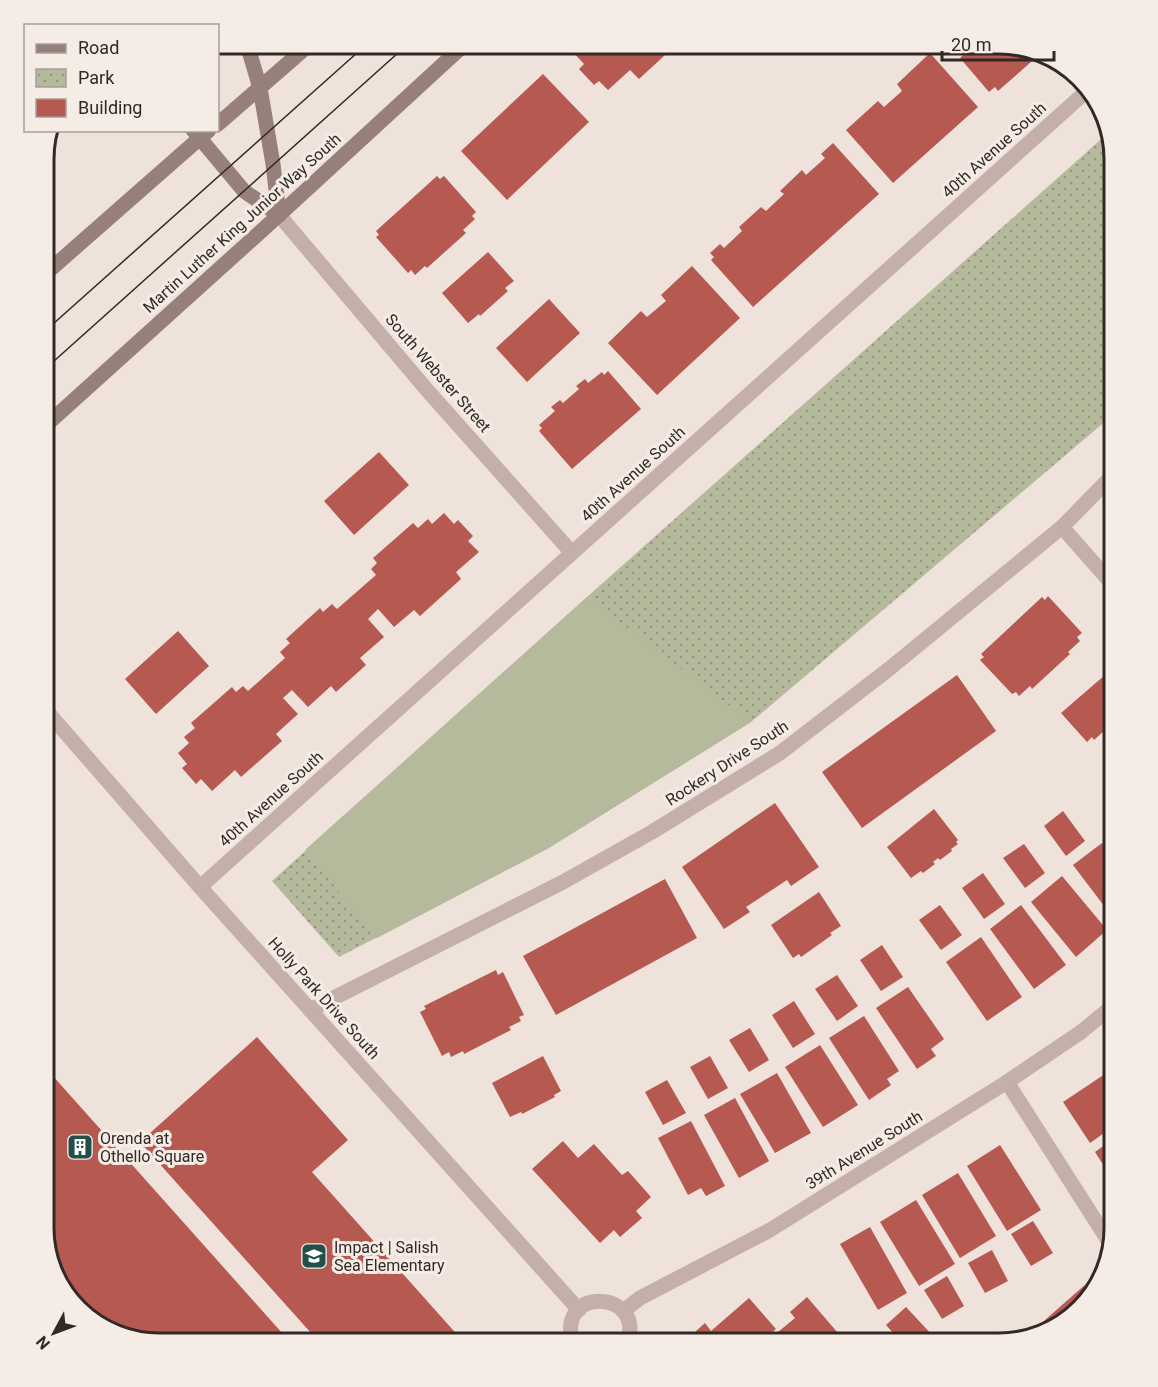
<svg xmlns="http://www.w3.org/2000/svg" width="1158" height="1387" font-family="Roboto,sans-serif">
  <style>
    .park { fill: url(#park-dots) }
    .garden { fill: #b5ba9d }
    .building { fill: #b55951 }
    .lines { fill: none; stroke-linecap: round; stroke-linejoin: round }
    .street { stroke: #c4b0a8; stroke-width: 15 }
    .secondary { stroke: #97807a; stroke-width: 15 }
    .tram { stroke: #322927; stroke-width: 1.5 }
    .labels { text-anchor: middle; dominant-baseline: central; stroke-width: 6; stroke-linejoin: round; paint-order: stroke }
    .street-label { font-size: 16px; fill: #322927; stroke: #f6ece6 }
    .poi-label { font-size: 16px; fill: #322927; stroke: #f6ece6; text-anchor: start }
    .rim { fill: none; stroke: #322927; stroke-width: 3 }
  </style>
  <defs>
    <pattern id="park-dots" width="8" height="8" patternUnits="userSpaceOnUse" patternTransform="scale(1.5)"><rect width="8" height="8" fill="#b5ba9d"/><path d="M2 2h.1M6 6h.1" fill="none" stroke="#949780" stroke-width="1.8" stroke-linecap="round"/></pattern>
  </defs>
  <rect width="100%" height="100%" fill="#eee2db"/>
  <path class="park" d="M 1107,134 L 1114,159 L 1114,414 L 751,722 L 547,849 L 339,957 L 272,881 L 587,597 Z"/>
  <path class="garden" d="M 587,597 L 751,722 L 547,849 L 377,938 L 305,850 Z"/>
  <g class="building">
    <path d="M 579,44 L 677,44 L 639,79 L 630,70 L 608,90 L 599,81 L 594,85 L 579,69 L 584,64 L 572,51 Z"/>
    <path d="M 967,44 L 1006,44 L 1040,54 L 998,91 L 995,87 L 989,92 L 960,58 L 963,55 L 960,51 Z"/>
    <path d="M 930,53 L 978,107 L 893,183 L 846,130 L 878,101 L 884,107 L 902,91 L 897,84 Z"/>
    <path d="M 543,74 L 589,122 L 507,200 L 461,151 Z"/>
    <path d="M 833,143 L 879,194 L 753,307 L 711,260 L 714,257 L 710,253 L 720,244 L 724,248 L 742,231 L 739,227 L 761,207 L 766,211 L 784,194 L 780,191 L 802,170 L 806,175 L 825,158 L 821,154 Z"/>
    <path d="M 437,176 L 440,179 L 444,176 L 476,212 L 472,216 L 475,219 L 463,230 L 466,233 L 427,268 L 425,266 L 415,275 L 411,270 L 408,273 L 376,237 L 379,235 L 376,231 Z"/>
    <path d="M 488,252 L 514,281 L 505,288 L 508,291 L 480,316 L 479,314 L 468,323 L 442,293 Z"/>
    <path d="M 692,266 L 740,318 L 657,395 L 608,343 L 641,311 L 647,317 L 666,301 L 661,295 Z"/>
    <path d="M 549,299 L 580,333 L 527,382 L 496,348 Z"/>
    <path d="M 608,371 L 641,409 L 572,469 L 539,431 L 542,428 L 539,425 L 555,411 L 551,407 L 560,400 L 563,403 L 579,389 L 576,386 L 585,379 L 588,383 L 602,372 L 604,375 Z"/>
    <path d="M 379,452 L 409,485 L 354,535 L 324,501 Z"/>
    <path d="M 444,513 L 454,524 L 458,520 L 473,536 L 468,541 L 479,552 L 456,572 L 461,579 L 420,616 L 414,610 L 394,627 L 378,609 L 368,619 L 384,637 L 360,658 L 366,665 L 336,692 L 331,686 L 308,707 L 292,690 L 283,698 L 298,714 L 276,734 L 282,741 L 241,777 L 235,770 L 212,791 L 201,779 L 196,784 L 182,768 L 187,764 L 178,753 L 189,743 L 184,737 L 195,728 L 191,723 L 232,687 L 236,692 L 243,686 L 248,691 L 285,658 L 280,652 L 290,643 L 286,639 L 320,608 L 323,612 L 332,604 L 337,609 L 376,575 L 371,569 L 377,563 L 373,558 L 413,523 L 418,528 L 428,519 L 432,524 Z"/>
    <path d="M 1048,596 L 1082,633 L 1077,637 L 1080,641 L 1068,652 L 1070,654 L 1032,689 L 1030,686 L 1019,696 L 1016,692 L 1012,694 L 980,660 L 984,657 L 981,654 L 1042,597 L 1045,600 Z"/>
    <path d="M 178,631 L 209,666 L 156,714 L 125,679 Z"/>
    <path d="M 957,675 L 996,731 L 862,828 L 822,772 Z"/>
    <path d="M 1105,675 L 1114,686 L 1114,722 L 1094,740 L 1092,737 L 1087,742 L 1061,713 Z"/>
    <path d="M 775,803 L 819,867 L 791,886 L 787,880 L 746,907 L 750,912 L 724,929 L 682,867 Z"/>
    <path d="M 934,809 L 958,840 L 956,842 L 958,844 L 951,849 L 952,851 L 940,860 L 938,858 L 933,862 L 935,864 L 923,873 L 921,871 L 911,878 L 887,847 Z"/>
    <path d="M 1063,811 L 1085,841 L 1066,856 L 1044,826 Z"/>
    <path d="M 1102,843 L 1114,859 L 1114,919 L 1073,865 Z"/>
    <path d="M 1024,844 L 1045,873 L 1025,888 L 1003,858 Z"/>
    <path d="M 983,873 L 1005,904 L 984,919 L 962,888 Z"/>
    <path d="M 1062,876 L 1107,930 L 1076,957 L 1031,902 Z"/>
    <path d="M 665,879 L 697,938 L 556,1015 L 523,956 Z"/>
    <path d="M 819,892 L 841,926 L 830,933 L 832,935 L 801,957 L 799,954 L 793,958 L 771,925 Z"/>
    <path d="M 940,905 L 962,935 L 941,950 L 919,920 Z"/>
    <path d="M 1021,905 L 1066,965 L 1034,989 L 990,929 Z"/>
    <path d="M 981,937 L 1022,997 L 987,1021 L 946,962 Z"/>
    <path d="M 882,945 L 903,977 L 881,991 L 860,960 Z"/>
    <path d="M 496,970 L 498,975 L 503,972 L 524,1015 L 519,1017 L 521,1021 L 509,1027 L 511,1030 L 464,1054 L 463,1051 L 451,1057 L 449,1052 L 442,1056 L 420,1012 L 426,1009 L 424,1006 Z"/>
    <path d="M 837,975 L 858,1006 L 837,1021 L 815,989 Z"/>
    <path d="M 908,987 L 944,1039 L 931,1049 L 936,1056 L 917,1069 L 876,1008 Z"/>
    <path d="M 794,1001 L 815,1034 L 793,1048 L 772,1015 Z"/>
    <path d="M 864,1016 L 899,1071 L 887,1079 L 891,1085 L 869,1100 L 829,1038 Z"/>
    <path d="M 750,1028 L 769,1060 L 749,1072 L 729,1040 Z"/>
    <path d="M 257,1037 L 348,1140 L 312,1172 L 461,1339 L 456,1343 L 320,1343 L 140,1142 Z"/>
    <path d="M 820,1045 L 858,1105 L 823,1127 L 785,1067 Z"/>
    <path d="M 543,1056 L 561,1091 L 554,1095 L 555,1097 L 522,1114 L 521,1112 L 510,1117 L 492,1083 Z"/>
    <path d="M 710,1056 L 728,1088 L 708,1099 L 690,1067 Z"/>
    <path d="M 44,1066 L 291,1343 L 159,1343 L 102,1328 L 63,1292 L 44,1228 Z"/>
    <path d="M 1114,1068 L 1114,1126 L 1090,1143 L 1063,1102 Z"/>
    <path d="M 777,1073 L 811,1133 L 775,1153 L 740,1094 Z"/>
    <path d="M 667,1080 L 686,1113 L 663,1125 L 645,1092 Z"/>
    <path d="M 735,1098 L 769,1161 L 739,1178 L 704,1115 Z"/>
    <path d="M 691,1121 L 725,1186 L 706,1196 L 701,1188 L 688,1195 L 658,1138 Z"/>
    <path d="M 1114,1138 L 1114,1175 L 1111,1177 L 1095,1152 Z"/>
    <path d="M 563,1141 L 578,1158 L 594,1144 L 622,1175 L 628,1171 L 651,1197 L 636,1211 L 642,1218 L 620,1237 L 614,1230 L 600,1243 L 532,1169 Z"/>
    <path d="M 1000,1145 L 1041,1210 L 1007,1231 L 967,1166 Z"/>
    <path d="M 958,1173 L 996,1236 L 960,1258 L 922,1195 Z"/>
    <path d="M 916,1200 L 955,1264 L 919,1286 L 880,1222 Z"/>
    <path d="M 1033,1221 L 1053,1253 L 1031,1266 L 1011,1234 Z"/>
    <path d="M 870,1227 L 907,1293 L 878,1310 L 840,1244 Z"/>
    <path d="M 992,1250 L 1008,1281 L 985,1293 L 968,1263 Z"/>
    <path d="M 947,1276 L 964,1306 L 942,1319 L 924,1290 Z"/>
    <path d="M 1086,1284 L 1092,1291 L 1063,1324 L 1041,1331 L 1037,1327 Z"/>
    <path d="M 807,1297 L 844,1340 L 841,1343 L 788,1343 L 778,1332 L 795,1318 L 790,1312 Z"/>
    <path d="M 749,1298 L 776,1329 L 759,1343 L 688,1343 L 685,1341 L 705,1323 L 711,1331 Z"/>
    <path d="M 906,1307 L 933,1336 L 926,1343 L 902,1343 L 886,1325 Z"/>
  </g>
  <g class="lines">
    <g class="street">
      <path d="M 279,215 L 427,390 L 572,553"/>
      <path d="M 1062,527 L 1114,586"/>
      <path d="M 44,708 L 200,887 L 579,1310"/>
      <path d="M 200,887 L 1089,89"/>
      <path d="M 310,1010 L 563,882 L 652,832 L 780,753 L 889,669 L 1062,527 L 1114,474"/>
      <path d="M 1007,1082 L 1111,1245"/>
      <path d="M 623,1311 L 640,1298 L 770,1230 L 1007,1082 L 1081,1032 L 1114,1005"/>
      <path d="M 573,1343 C 555,1285 647,1290 627,1343"/>
    </g>
    <g class="secondary">
      <path d="M 247,44 L 260,88 L 273,164 L 279,215"/>
      <path d="M 218,124 L 310,44"/>
      <path d="M 193,130 L 244,191 L 279,215"/>
      <path d="M 44,275 L 209,130"/>
      <path d="M 44,427 L 279,215 L 465,44"/>
    </g>
    <g class="tram">
      <path d="M 44,332 L 367,44"/>
      <path d="M 44,370 L 408,44"/>
    </g>
  </g>
  <defs>
    <g id="building-square" transform="scale(1.35)"><rect x="-9" y="-9" width="18" height="18" rx="4" fill="#234e49" stroke="#f6ece6"/><path d="M-4-6H4V6H1V3H-1V6H-4ZM-2.5-4.3h1.7v1.8h-1.7ZM.8-4.3h1.7v1.8H.8ZM-2.5-1h1.7V.8h-1.7ZM.8-1h1.7V.8H.8Z" fill="#fff"/></g>
    <g id="school-square" transform="scale(1.35)"><rect x="-9" y="-9" width="18" height="18" rx="4" fill="#234e49" stroke="#f6ece6"/><path d="M0-5L7-2L0 1L-7-2ZM-4 1L0 2.5L4 1V4Q0 6-4 4Z" fill="#fff"/></g>
  </defs>
  <g fill-rule="evenodd">
    <use href="#building-square" x="80" y="1147"/>
    <use href="#school-square" x="314" y="1256"/>
  </g>
  <g class="labels">
    <g class="street-label">
      <text transform="translate(994 150) rotate(-42)">40th Avenue South</text>
      <text transform="translate(242 223) rotate(-42)">Martin Luther King Junior Way South</text>
      <text transform="translate(438 373) rotate(49)">South Webster Street</text>
      <text transform="translate(633 474) rotate(-42)">40th Avenue South</text>
      <text transform="translate(727 763) rotate(-33)">Rockery Drive South</text>
      <text transform="translate(271 799) rotate(-42)">40th Avenue South</text>
      <text transform="translate(324 998) rotate(48)">Holly Park Drive South</text>
      <text transform="translate(864 1150) rotate(-32)">39th Avenue South</text>
    </g>
    <g class="poi-label">
      <text x="100" y="1138">Orenda at<tspan x="100" dy="18">Othello Square</tspan></text>
      <text x="334" y="1247">Impact | Salish<tspan x="334" dy="18">Sea Elementary</tspan></text>
    </g>
  </g>
  <path d="M0 0H1158V1387H0ZM159 54H999A105 105 0 0 1 1104 159V1228A105 105 0 0 1 999 1333H159A105 105 0 0 1 54 1228V159A105 105 0 0 1 159 54Z" fill="#f6ece6" fill-rule="evenodd"/>
  <path class="rim" d="M159 54H999A105 105 0 0 1 1104 159V1228A105 105 0 0 1 999 1333H159A105 105 0 0 1 54 1228V159A105 105 0 0 1 159 54Z"/>
  <rect x="24" y="24" width="195" height="108" fill="#f6ece6" stroke="#a89e9a" stroke-width="1.5"/>
  <rect x="36" y="44" width="30" height="9" fill="#97807a" stroke="#a89e9a" stroke-width="1.5"/>
  <text x="78" y="54" font-size="18" fill="#322927">Road</text>
  <rect x="36" y="69" width="30" height="18" fill="url(#park-dots)" stroke="#a89e9a" stroke-width="1.5"/>
  <text x="78" y="84" font-size="18" fill="#322927">Park</text>
  <rect x="36" y="99" width="30" height="18" fill="#b55951" stroke="#a89e9a" stroke-width="1.5"/>
  <text x="78" y="114" font-size="18" fill="#322927">Building</text>
  <g transform="translate(54 1333) rotate(229)" stroke="#f6ece6" stroke-width="4.5" paint-order="stroke">
  <path d="M0-4.5L10 22L0 15L-10 22Z" fill="#322927"/>
  <text y="-9" font-size="16" font-weight="bold" text-anchor="middle" fill="#322927">N</text>
  </g>
  <path d="M942 51v9h112v-9" fill="none" stroke="#322927" stroke-width="3"/>
  <text x="951" y="51" font-size="18" fill="#322927" stroke="#f6ece6" stroke-width="4.5" paint-order="stroke">20 m</text>
</svg>
